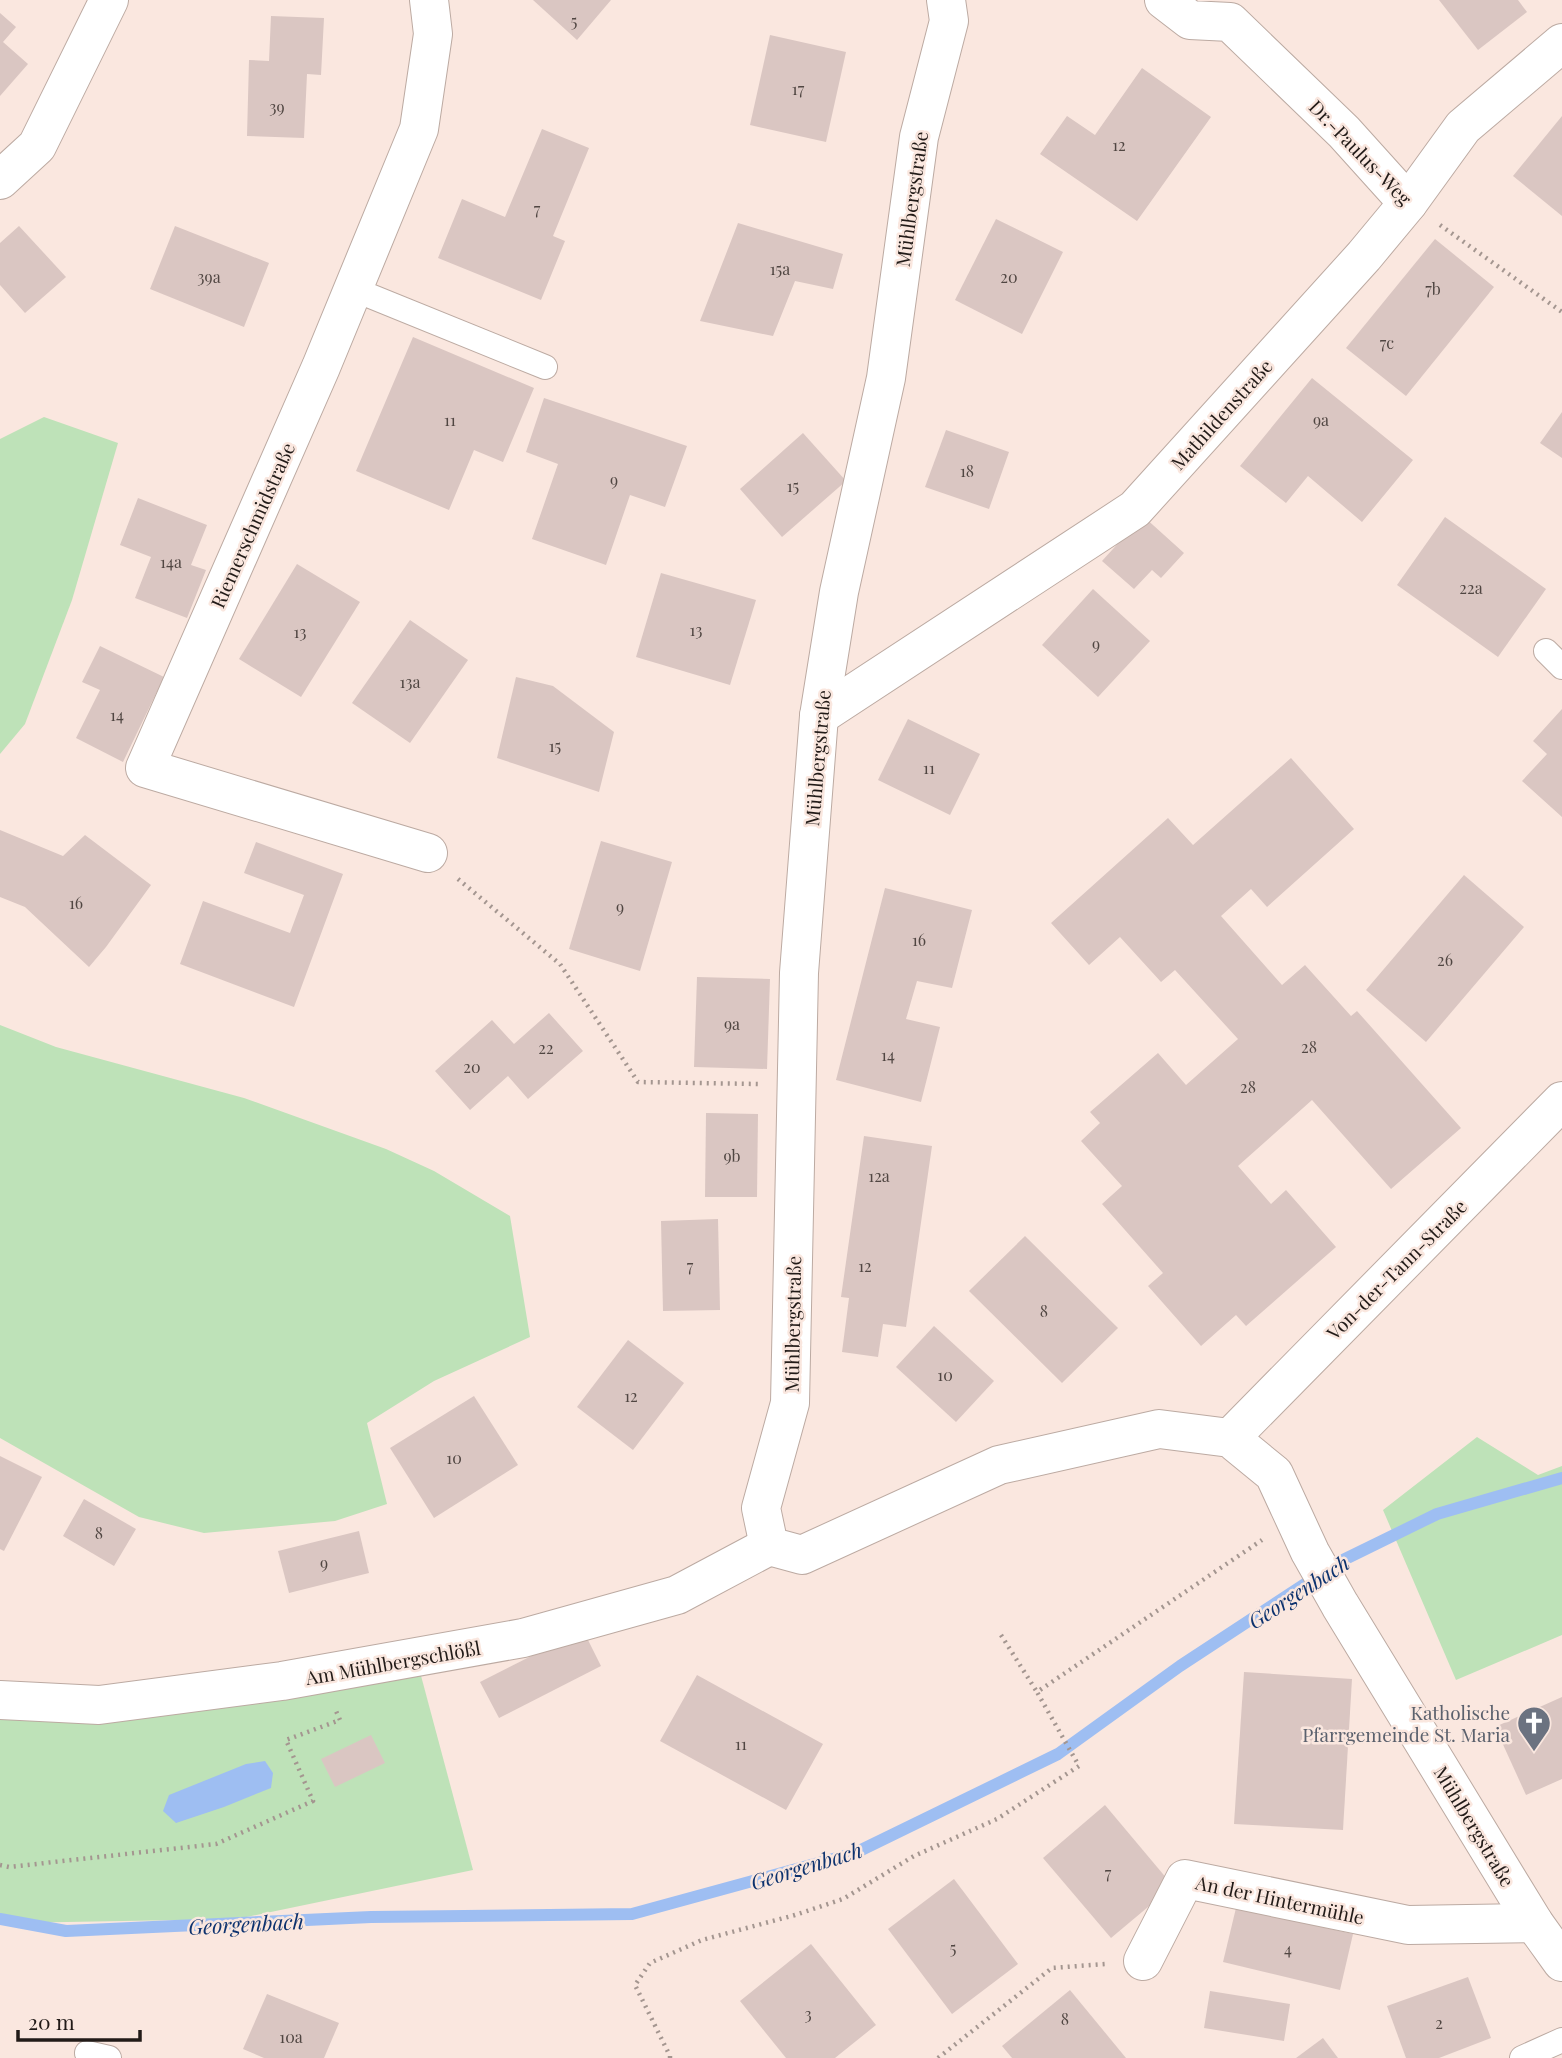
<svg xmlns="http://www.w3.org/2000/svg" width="1562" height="2058" font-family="'Playfair Display',serif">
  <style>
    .green { fill: #bee2b8 }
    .water { fill: #9ebef2 }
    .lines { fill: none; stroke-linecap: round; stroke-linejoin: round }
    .stream { stroke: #9ebef2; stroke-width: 12 }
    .building { fill: #dac6c2 }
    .service-casing { stroke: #bcaaa2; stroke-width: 26 }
    .minor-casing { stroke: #bcaaa2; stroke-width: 40 }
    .path { stroke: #a49690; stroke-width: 4.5; stroke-dasharray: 2 5; stroke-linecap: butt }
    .service { stroke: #fff; stroke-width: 24 }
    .minor { stroke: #fff; stroke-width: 38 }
    .labels { text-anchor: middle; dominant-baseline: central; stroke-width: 5; stroke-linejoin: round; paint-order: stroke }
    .number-label { font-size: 16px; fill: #504642 }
    .street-label { font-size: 19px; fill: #221b18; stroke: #fae7df }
    .worship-label { font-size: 19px; fill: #5b616d; stroke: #fae7df; text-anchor: end }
    .water-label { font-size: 21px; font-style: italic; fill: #0d326e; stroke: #fae7df }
  </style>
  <rect width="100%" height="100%" fill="#fae7df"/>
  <g class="green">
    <path d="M 44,417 L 118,443 L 72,600 L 25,724 L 0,754 L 0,439 Z"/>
    <path d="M 0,1025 L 56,1047 L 244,1098 L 386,1149 L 434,1171 L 510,1216 L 530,1337 L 434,1381 L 367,1423 L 387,1504 L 335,1521 L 204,1533 L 139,1517 L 0,1438 Z"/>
    <path d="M 1477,1437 L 1538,1475 L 1562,1466 L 1562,1635 L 1456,1680 L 1383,1510 Z"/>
    <path d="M 416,1657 L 473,1870 L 237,1919 L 10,1923 L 0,1922 L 0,1700 Z"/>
  </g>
  <path class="water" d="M 265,1761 L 273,1773 L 271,1788 L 224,1807 L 176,1823 L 163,1811 L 169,1795 L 246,1764 Z"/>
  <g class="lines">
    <path class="stream" d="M 0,1919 L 66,1931 L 371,1917 L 632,1914 L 855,1853 L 1058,1754 L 1180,1666 L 1337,1563 L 1437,1514 L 1562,1478"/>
  </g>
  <g class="building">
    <path d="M 533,0 L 611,0 L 577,40 Z"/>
    <path d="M 1439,0 L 1518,0 L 1527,12 L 1478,50 Z"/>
    <path d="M 0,13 L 16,27 L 3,42 L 28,64 L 0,96 Z"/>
    <path d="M 271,16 L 324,18 L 321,75 L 307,74 L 304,138 L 247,136 L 249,60 L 269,61 Z"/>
    <path d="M 770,35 L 846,52 L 826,142 L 750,125 Z"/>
    <path d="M 1142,68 L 1211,117 L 1137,221 L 1040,154 L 1067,116 L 1095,135 Z"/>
    <path d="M 1562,116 L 1562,216 L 1513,176 Z"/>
    <path d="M 542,129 L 589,148 L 553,236 L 565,241 L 541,300 L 438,258 L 462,199 L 505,217 Z"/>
    <path d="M 996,219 L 1063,252 L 1022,334 L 955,300 Z"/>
    <path d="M 738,223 L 843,254 L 833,289 L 795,281 L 773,336 L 700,321 Z"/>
    <path d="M 19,226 L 66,277 L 25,313 L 0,285 L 0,243 Z"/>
    <path d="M 175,226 L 269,263 L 244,327 L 150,289 Z"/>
    <path d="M 1435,239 L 1494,287 L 1406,396 L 1346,348 Z"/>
    <path d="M 413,337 L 534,388 L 503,462 L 474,450 L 449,510 L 356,471 Z"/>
    <path d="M 1312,378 L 1413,460 L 1362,522 L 1308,476 L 1286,503 L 1240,466 Z"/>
    <path d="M 544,398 L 687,446 L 665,507 L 630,495 L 606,565 L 532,539 L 558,464 L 526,452 Z"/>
    <path d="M 1562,412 L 1562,458 L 1540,443 Z"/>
    <path d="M 946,430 L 1009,452 L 989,509 L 925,487 Z"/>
    <path d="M 803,433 L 846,481 L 782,537 L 740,489 Z"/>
    <path d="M 138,498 L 207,525 L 191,565 L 206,570 L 187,618 L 135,598 L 151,557 L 120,545 Z"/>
    <path d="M 1143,516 L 1184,553 L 1161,578 L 1152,570 L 1134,589 L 1102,561 Z"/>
    <path d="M 1445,517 L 1546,589 L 1498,657 L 1397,585 Z"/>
    <path d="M 297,564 L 360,602 L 301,697 L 239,659 Z"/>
    <path d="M 661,573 L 756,600 L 730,685 L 636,657 Z"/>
    <path d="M 1093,589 L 1150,641 L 1098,697 L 1042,645 Z"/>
    <path d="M 410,620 L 468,660 L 410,743 L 352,703 Z"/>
    <path d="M 100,646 L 164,677 L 123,762 L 76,738 L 100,690 L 82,682 Z"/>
    <path d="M 516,677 L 553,686 L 614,732 L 599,792 L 497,758 Z"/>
    <path d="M 1562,709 L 1562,817 L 1522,781 L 1547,754 L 1533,741 Z"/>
    <path d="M 908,719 L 980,754 L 950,815 L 878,780 Z"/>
    <path d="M 1291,758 L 1354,829 L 1267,907 L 1251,889 L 1221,916 L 1282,985 L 1305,965 L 1351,1016 L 1357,1011 L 1461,1128 L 1391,1189 L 1312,1100 L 1238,1166 L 1271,1204 L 1286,1190 L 1336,1247 L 1246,1326 L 1236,1315 L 1201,1346 L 1148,1286 L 1163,1273 L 1102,1204 L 1122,1186 L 1081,1141 L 1100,1123 L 1090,1112 L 1158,1053 L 1186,1085 L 1238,1039 L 1175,970 L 1161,982 L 1120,937 L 1089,965 L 1051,923 L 1168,818 L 1193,845 Z"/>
    <path d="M 0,830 L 63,856 L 85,835 L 151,885 L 106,947 L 89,967 L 25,907 L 0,897 Z"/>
    <path d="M 601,841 L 672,862 L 640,971 L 569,949 Z"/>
    <path d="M 256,842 L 343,874 L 294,1007 L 180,964 L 203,901 L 290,933 L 304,895 L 244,873 Z"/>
    <path d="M 1464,875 L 1524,927 L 1426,1042 L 1366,990 Z"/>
    <path d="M 885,888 L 972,910 L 952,988 L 917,981 L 906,1019 L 940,1027 L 921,1102 L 836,1080 Z"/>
    <path d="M 697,977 L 770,979 L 767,1069 L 694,1067 Z"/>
    <path d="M 549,1013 L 583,1051 L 528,1099 L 508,1076 L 470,1110 L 435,1071 L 492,1020 L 514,1044 Z"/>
    <path d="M 706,1113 L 758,1114 L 757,1197 L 705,1197 Z"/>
    <path d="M 864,1136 L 932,1146 L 906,1327 L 883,1324 L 878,1357 L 842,1352 L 849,1298 L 841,1297 Z"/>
    <path d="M 718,1219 L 720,1310 L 663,1311 L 661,1221 Z"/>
    <path d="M 1025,1236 L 1118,1328 L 1062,1383 L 969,1291 Z"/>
    <path d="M 934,1326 L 994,1381 L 956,1422 L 896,1367 Z"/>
    <path d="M 628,1340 L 684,1383 L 633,1450 L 577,1407 Z"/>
    <path d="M 474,1396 L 518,1465 L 434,1518 L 390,1448 Z"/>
    <path d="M 0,1456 L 42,1477 L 4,1551 L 0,1549 Z"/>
    <path d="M 84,1499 L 136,1529 L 114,1566 L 63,1536 Z"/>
    <path d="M 359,1531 L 369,1573 L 289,1593 L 278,1551 Z"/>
    <path d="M 583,1630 L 601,1666 L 499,1718 L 480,1682 Z"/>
    <path d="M 1244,1672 L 1352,1679 L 1343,1830 L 1234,1824 Z"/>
    <path d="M 697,1675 L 823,1744 L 786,1810 L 660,1741 Z"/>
    <path d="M 1562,1697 L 1562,1779 L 1526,1795 L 1495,1727 Z"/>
    <path d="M 371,1735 L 385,1763 L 335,1787 L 321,1759 Z"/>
    <path d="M 1105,1805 L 1173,1886 L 1111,1938 L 1043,1858 Z"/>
    <path d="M 954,1879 L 1018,1964 L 952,2014 L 888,1929 Z"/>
    <path d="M 1236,1908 L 1353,1934 L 1340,1990 L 1223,1962 Z"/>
    <path d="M 811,1944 L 876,2025 L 835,2058 L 786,2058 L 740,2001 Z"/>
    <path d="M 1468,1977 L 1491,2038 L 1439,2058 L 1406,2058 L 1387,2006 Z"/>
    <path d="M 1070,1990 L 1126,2058 L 1012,2058 L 1002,2046 Z"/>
    <path d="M 1210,1991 L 1290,2004 L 1284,2041 L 1204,2028 Z"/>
    <path d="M 267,1994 L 339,2023 L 324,2058 L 264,2058 L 243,2049 Z"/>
    <path d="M 1323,2038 L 1338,2058 L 1296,2058 Z"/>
  </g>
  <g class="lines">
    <g class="service-casing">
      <g id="service">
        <path d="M 353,289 L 545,367"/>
        <path d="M 1546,651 L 1562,667"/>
        <path d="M 87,2053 L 109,2058"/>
        <path d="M 1522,2058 L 1562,2040"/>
      </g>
    </g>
    <g class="minor-casing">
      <g id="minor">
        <path d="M 946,0 L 949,21 L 919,137 L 886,378 L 839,592 L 819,716 L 799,973 L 790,1403 L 761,1508 L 769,1546 L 802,1555 L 999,1465 L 1159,1429 L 1230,1438 L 1274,1474 L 1310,1552 L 1340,1605 L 1534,1923 L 1562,1962"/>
        <path d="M 1164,0 L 1190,20 L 1230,22 L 1344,132 L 1408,203"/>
        <path d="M 0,180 L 37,146 L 109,0"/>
        <path d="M 819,716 L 1135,509 L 1364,256 L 1408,203 L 1463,127 L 1562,43"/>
        <path d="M 428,853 L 145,768 L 321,367 L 419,129 L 433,34 L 429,0"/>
        <path d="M 1230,1438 L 1562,1101"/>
        <path d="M 0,1700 L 99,1705 L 282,1681 L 523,1638 L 677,1595 L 769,1546"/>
        <path d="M 1143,1961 L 1185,1879 L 1408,1925 L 1534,1923"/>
      </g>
    </g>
    <g class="path">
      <path d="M 1440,225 L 1562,312"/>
      <path d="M 458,879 L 560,964 L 638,1082 L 758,1084"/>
      <path d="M 1001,1635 L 1037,1692"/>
      <path d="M 0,1865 L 9,1867 L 216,1844 L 313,1801 L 286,1740 L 340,1720 L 336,1711"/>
      <path d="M 670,2058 L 670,2056 L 635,1985 L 650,1963 L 702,1940 L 795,1915 L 843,1899 L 914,1856 L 997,1819 L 1079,1766 L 1037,1692 L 1262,1540"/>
      <path d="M 938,2058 L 1052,1968 L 1105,1964"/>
    </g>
    <use href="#service" class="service"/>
    <use href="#minor" class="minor"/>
  </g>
  <defs>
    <g id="church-pin" transform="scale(1.75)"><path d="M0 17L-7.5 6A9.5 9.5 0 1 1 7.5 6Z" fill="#6b7280" stroke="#fae7df"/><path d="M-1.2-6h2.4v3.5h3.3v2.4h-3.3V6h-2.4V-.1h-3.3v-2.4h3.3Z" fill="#fff"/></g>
  </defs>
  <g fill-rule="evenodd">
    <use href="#church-pin" x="1534" y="1723"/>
  </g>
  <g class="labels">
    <g class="number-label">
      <text x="574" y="20">5</text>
      <text x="798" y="88">17</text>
      <text x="277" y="106">39</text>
      <text x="1119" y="144">12</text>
      <text x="537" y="208">7</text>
      <text x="780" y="268">15a</text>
      <text x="209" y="276">39a</text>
      <text x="1009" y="276">20</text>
      <text x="1433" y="288">7b</text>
      <text x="1387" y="342">7c</text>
      <text x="450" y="419">11</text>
      <text x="1321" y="419">9a</text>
      <text x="967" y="470">18</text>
      <text x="614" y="479">9</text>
      <text x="793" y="485">15</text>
      <text x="171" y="561">14a</text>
      <text x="1471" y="587">22a</text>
      <text x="696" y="629">13</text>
      <text x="300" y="631">13</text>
      <text x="1096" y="643">9</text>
      <text x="410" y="681">13a</text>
      <text x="117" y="714">14</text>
      <text x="555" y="745">15</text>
      <text x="929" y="767">11</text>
      <text x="76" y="902">16</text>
      <text x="620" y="906">9</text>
      <text x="919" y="939">16</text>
      <text x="1445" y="959">26</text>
      <text x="732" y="1023">9a</text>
      <text x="1309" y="1046">28</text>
      <text x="546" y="1047">22</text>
      <text x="888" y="1054">14</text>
      <text x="472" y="1066">20</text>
      <text x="1248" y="1086">28</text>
      <text x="732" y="1155">9b</text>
      <text x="879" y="1175">12a</text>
      <text x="690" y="1265">7</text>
      <text x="865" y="1265">12</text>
      <text x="1044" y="1310">8</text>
      <text x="945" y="1374">10</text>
      <text x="631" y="1395">12</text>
      <text x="454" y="1457">10</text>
      <text x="99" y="1532">8</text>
      <text x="324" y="1562">9</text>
      <text x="741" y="1743">11</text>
      <text x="1108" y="1872">7</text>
      <text x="953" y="1947">5</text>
      <text x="1288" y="1948">4</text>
      <text x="808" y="2013">3</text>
      <text x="1065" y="2018">8</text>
      <text x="1439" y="2022">2</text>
      <text x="291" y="2036">10a</text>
    </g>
    <g class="street-label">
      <text transform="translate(1361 152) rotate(46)">Dr.-Paulus-Weg</text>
      <text transform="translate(911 199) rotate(-82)">Mühlbergstraße</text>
      <text transform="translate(1221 414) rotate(-48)">Mathildenstraße</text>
      <text transform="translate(252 525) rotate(-66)">Riemerschmidstraße</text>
      <text transform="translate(817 758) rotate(-85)">Mühlbergstraße</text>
      <text transform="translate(1396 1269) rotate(-45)">Von-der-Tann-Straße</text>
      <text transform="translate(792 1324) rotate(-89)">Mühlbergstraße</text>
      <text transform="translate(393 1662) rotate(-10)">Am Mühlbergschlößl</text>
      <text transform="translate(1475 1826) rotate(59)">Mühlbergstraße</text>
      <text transform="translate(1280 1899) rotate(12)">An der Hintermühle</text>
    </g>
    <g class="worship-label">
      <text x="1510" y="1712">Katholische<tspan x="1510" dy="22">Pfarrgemeinde St. Maria</tspan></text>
    </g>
    <g class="water-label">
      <text transform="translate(1298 1591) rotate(-33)">Georgenbach</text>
      <text transform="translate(806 1865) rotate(-17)">Georgenbach</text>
      <text transform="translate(246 1923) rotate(-3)">Georgenbach</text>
    </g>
  </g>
  <path d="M18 2030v10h122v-10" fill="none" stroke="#221b18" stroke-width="3.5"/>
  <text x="28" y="2030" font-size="21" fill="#221b18" stroke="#fae7df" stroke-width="5" paint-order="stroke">20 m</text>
</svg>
